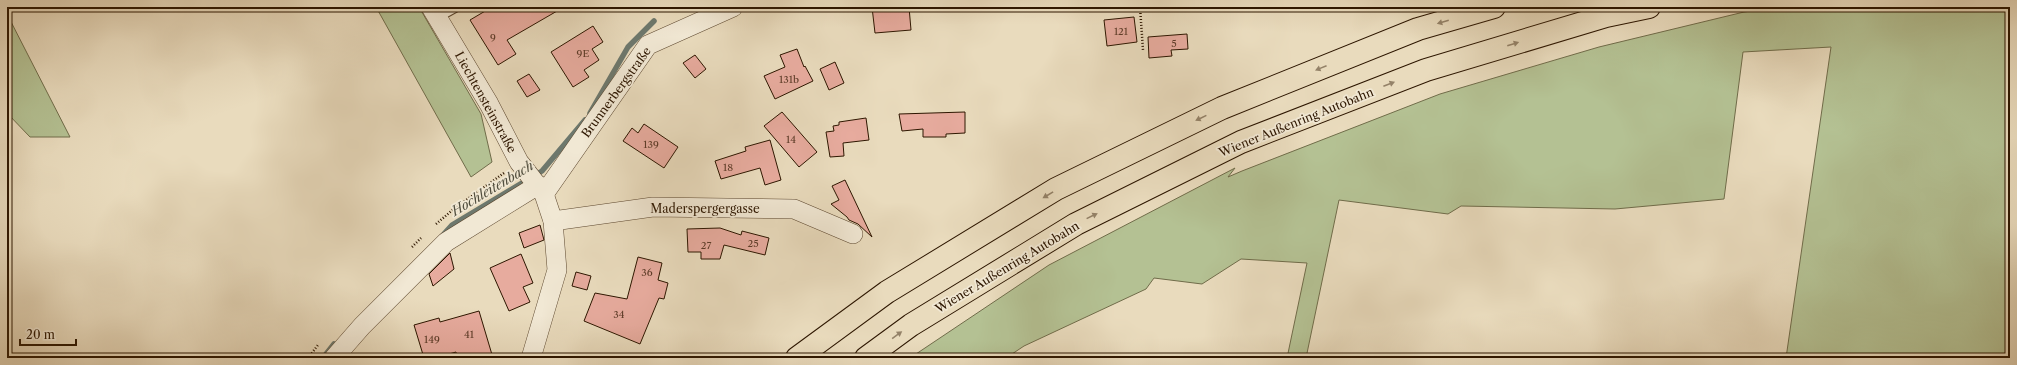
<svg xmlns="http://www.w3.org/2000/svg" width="2017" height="365" font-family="'Libre Caslon Text',serif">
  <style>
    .green { fill: #b4c193; stroke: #706c4a }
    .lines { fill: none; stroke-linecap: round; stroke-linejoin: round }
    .stream { stroke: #6d786d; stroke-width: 5.5 }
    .building { fill: #e7ab9e; stroke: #2d1600 }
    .lane-casing { stroke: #5c472f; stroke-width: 12 }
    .street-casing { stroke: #5c472f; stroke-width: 20 }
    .highway-casing { stroke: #2d1600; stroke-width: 24 }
    .path { stroke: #2d1600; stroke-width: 2.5; stroke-dasharray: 1 2; stroke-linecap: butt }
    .lane { stroke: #f1e8d4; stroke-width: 10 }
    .street { stroke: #f1e8d4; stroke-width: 19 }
    .highway { stroke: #e9dbbd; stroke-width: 22 }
    .oneway { fill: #948268 }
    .labels { text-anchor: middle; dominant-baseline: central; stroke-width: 3.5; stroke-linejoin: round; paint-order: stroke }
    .number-label { font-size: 10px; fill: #5c3b28 }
    .street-label { font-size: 12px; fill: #2d1600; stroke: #f1e8d4 }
    .water-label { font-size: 13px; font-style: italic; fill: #524f3f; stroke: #f1e8d4 }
  </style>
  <rect width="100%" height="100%" fill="#e9dbbd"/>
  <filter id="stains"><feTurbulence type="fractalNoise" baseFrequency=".005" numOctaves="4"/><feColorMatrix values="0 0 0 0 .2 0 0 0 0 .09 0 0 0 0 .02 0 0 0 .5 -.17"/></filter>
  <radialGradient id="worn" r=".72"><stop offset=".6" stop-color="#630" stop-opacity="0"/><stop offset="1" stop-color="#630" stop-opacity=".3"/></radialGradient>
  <g class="green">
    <path d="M 376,7 L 419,7 L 481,114 L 492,162 L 471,177 Z"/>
    <path d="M 1780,7 L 2010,7 L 2010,358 L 1786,358 L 1831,47 L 1743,52 L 1724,199 L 1615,209 L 1461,206 L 1448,214 L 1339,200 L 1306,358 L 1287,358 L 1307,263 L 1241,259 L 1202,284 L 1154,278 L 1146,289 L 1024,346 L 1006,358 L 910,358 L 1049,265 L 1235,168 L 1228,177 L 1242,171 L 1440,94 L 1599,47 L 1744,12 Z"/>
    <path d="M 7,14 L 70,137 L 30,137 L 7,113 Z"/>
  </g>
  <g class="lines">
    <g class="stream">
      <path d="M 590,113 L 628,47 L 654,21"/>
      <path d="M 443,235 L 452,225 L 542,171 L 585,120"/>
      <path d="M 323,358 L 334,344"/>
    </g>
  </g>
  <g class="building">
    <path d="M 492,7 L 564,7 L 507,40 L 516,54 L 498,65 L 470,20 Z"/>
    <path d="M 872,7 L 909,7 L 911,30 L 875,33 Z"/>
    <path d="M 1134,17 L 1137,42 L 1107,46 L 1104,20 Z"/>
    <path d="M 593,26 L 603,42 L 592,49 L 599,60 L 584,70 L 589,77 L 573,87 L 551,52 Z"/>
    <path d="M 1187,34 L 1188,49 L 1171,50 L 1172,56 L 1149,58 L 1148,37 Z"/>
    <path d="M 797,49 L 804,67 L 805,66 L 813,81 L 775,99 L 764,76 L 785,67 L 780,55 Z"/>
    <path d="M 695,55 L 706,69 L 695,78 L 683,63 Z"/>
    <path d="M 835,62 L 844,83 L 829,90 L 820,69 Z"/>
    <path d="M 529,74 L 540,90 L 527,97 L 517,81 Z"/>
    <path d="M 782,112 L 817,152 L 799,167 L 764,126 Z"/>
    <path d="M 965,112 L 965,133 L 946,134 L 946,137 L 923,137 L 923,129 L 902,131 L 899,114 Z"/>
    <path d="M 866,118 L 869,140 L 843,143 L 844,156 L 830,157 L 826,132 L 834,131 L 833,126 L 839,125 L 839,122 Z"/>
    <path d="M 644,124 L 678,147 L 664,168 L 623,141 L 632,128 L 638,133 Z"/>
    <path d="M 770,140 L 781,180 L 765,185 L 760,168 L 721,179 L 715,161 L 746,151 L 745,147 Z"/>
    <path d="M 845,180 L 872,237 L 858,224 L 849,220 L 847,217 L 831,204 L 839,200 L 832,186 Z"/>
    <path d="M 540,225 L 544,240 L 524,248 L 519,233 Z"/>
    <path d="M 720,228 L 741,235 L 742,231 L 769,238 L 765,255 L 724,245 L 720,259 L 701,259 L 701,252 L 688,252 L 687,229 Z"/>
    <path d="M 450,253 L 454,269 L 433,286 L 429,274 Z"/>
    <path d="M 521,254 L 533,283 L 523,287 L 530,302 L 509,311 L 490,268 Z"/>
    <path d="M 638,257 L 662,263 L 658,280 L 668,283 L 664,299 L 659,298 L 640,344 L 584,321 L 595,293 L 627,299 Z"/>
    <path d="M 576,272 L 591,276 L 587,290 L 572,286 Z"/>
    <path d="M 479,311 L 493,358 L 457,358 L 456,352 L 435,358 L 424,358 L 414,325 L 439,318 L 440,322 Z"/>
  </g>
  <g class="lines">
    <g class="lane-casing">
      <path id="lane" d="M 437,17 L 455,7"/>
    </g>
    <g class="street-casing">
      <g id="street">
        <path d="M 431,7 L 489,104 L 519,162 L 544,194 L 553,221 L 557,270 L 531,358"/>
        <path d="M 544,194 L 648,45 L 733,7"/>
        <path d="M 553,221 L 653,207 L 794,209 L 853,234"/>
        <path d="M 334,358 L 362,326 L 446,242 L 538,185"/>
      </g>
    </g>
    <g class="highway-casing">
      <g id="highway">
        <path d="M 797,358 L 887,292 L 1056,189 L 1222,108 L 1418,29 L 1494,7"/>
        <path d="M 866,358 L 911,325 L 1076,224 L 1241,142 L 1426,70 L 1606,16 L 1649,7"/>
      </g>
    </g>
    <g class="path">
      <path d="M 1140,7 L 1143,50"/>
      <path d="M 436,224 L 455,208 L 504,173"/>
      <path d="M 412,247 L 421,238"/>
      <path d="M 308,358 L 318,345"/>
    </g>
    <use href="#lane" class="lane"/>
    <use href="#street" class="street"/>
    <use href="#highway" class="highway"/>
  </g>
  <defs><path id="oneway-solid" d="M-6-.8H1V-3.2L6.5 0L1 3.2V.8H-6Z"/></defs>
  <g class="oneway">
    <use href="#oneway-solid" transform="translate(1443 22) rotate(164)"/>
    <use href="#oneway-solid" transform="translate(1513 44) rotate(-17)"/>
    <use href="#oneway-solid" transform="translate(1321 68) rotate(158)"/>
    <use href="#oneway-solid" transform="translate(1389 84) rotate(-21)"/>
    <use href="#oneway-solid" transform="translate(1201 118) rotate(154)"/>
    <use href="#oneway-solid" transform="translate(1048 195) rotate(149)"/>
    <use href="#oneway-solid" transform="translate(1092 216) rotate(-26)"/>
    <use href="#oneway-solid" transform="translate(897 335) rotate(-36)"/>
  </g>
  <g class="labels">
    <g class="number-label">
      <text x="1121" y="31">121</text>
      <text x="493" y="37">9</text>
      <text x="1174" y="43">5</text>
      <text x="583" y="53">9E</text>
      <text x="789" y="79">131b</text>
      <text x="791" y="139">14</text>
      <text x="651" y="144">139</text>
      <text x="728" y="167">18</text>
      <text x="753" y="243">25</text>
      <text x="706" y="245">27</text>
      <text x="647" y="272">36</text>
      <text x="619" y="314">34</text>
      <text x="469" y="334">41</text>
      <text x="432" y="339">149</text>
    </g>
    <g class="street-label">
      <text transform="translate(616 92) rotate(-54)">Brunnerbergstraße</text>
      <text transform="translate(486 102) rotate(61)">Liechtensteinstraße</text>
      <text transform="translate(1296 122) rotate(-22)">Wiener Außenring Autobahn</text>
      <text x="705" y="208">Maderspergergasse</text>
      <text transform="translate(1007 267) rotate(-31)">Wiener Außenring Autobahn</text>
    </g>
    <g class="water-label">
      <text transform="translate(492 188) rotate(-31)">Hochleitenbach</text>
    </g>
  </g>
  <rect width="2017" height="365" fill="none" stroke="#e9dbbd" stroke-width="24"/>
  <rect x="8" y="8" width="2001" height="349" fill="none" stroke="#2d1600" stroke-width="2"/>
  <rect x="12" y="12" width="1993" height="341" fill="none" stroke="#2d1600"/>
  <path d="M20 339v6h56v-6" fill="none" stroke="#2d1600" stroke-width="2"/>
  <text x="26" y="339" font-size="12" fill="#2d1600" stroke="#f1e8d4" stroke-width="3" paint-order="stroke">20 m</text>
  <rect width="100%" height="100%" filter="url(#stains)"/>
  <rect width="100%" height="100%" fill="url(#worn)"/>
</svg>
